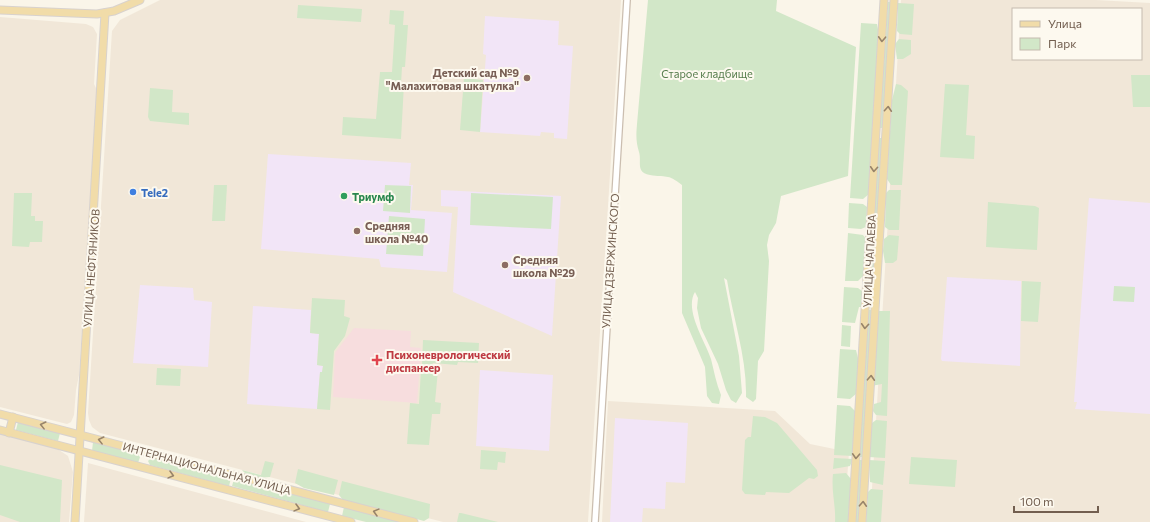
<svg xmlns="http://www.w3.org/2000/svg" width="1150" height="522" font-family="Commissioner,sans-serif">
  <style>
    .residential { fill: #f1e7d8; fill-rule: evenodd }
    .education { fill: #f2e5f7 }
    .medical { fill: #f7ddde }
    .green { fill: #d2e7c8 }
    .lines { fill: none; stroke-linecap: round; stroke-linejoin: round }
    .minor-casing { stroke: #cbbeb0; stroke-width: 8 }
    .major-casing { stroke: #d8d2ce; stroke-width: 9 }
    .minor { stroke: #fff; stroke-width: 5.5 }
    .major { stroke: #f1dca9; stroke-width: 7 }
    .oneway { stroke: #98846a }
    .education-dot { fill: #8d6e63; stroke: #fdf9ef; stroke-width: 1.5 }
    .shop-dot { fill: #3f7fe0; stroke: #fdf9ef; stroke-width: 1.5 }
    .leisure-dot { fill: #2e9e5b; stroke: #fdf9ef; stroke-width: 1.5 }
    .health-dot { fill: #e0444e; stroke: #fdf9ef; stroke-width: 1.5 }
    .labels { text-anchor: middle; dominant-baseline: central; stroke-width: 4; stroke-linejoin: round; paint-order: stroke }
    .education-label { font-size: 11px; font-weight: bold; fill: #785e54; stroke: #fdf9ef; text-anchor: start }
    .park-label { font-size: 11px; fill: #557c4b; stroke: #fdf9ef }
    .shop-label { font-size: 11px; font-weight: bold; fill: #366cbe; stroke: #fdf9ef; text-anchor: start }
    .leisure-label { font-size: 11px; font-weight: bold; fill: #27864d; stroke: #fdf9ef; text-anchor: start }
    .street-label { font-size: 11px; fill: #725e4f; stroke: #fdf9ef }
    .health-label { font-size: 11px; font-weight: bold; fill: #be3a42; stroke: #fdf9ef; text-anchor: start }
  </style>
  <rect width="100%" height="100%" fill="#faf5e9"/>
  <g class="residential">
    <path d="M 160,0 L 621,0 L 588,522 L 443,522 L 100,433 L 92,427 L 89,420 L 88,413 L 112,31 L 120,20 Z"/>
    <path d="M 901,0 L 1096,0 L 1150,3 L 1150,522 L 870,522 ZM 1013,9 L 1141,9 L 1141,59 L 1013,59 Z"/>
    <path d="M 0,17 L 86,24 L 93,27 L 97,34 L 94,84 L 97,90 L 79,375 L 76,390 L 74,415 L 71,422 L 67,424 L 0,407 Z"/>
    <path d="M 608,401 L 775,411 L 810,444 L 849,452 L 844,522 L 602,522 Z"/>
    <path d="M 0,433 L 56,448 L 68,456 L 73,472 L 69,522 L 0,522 Z"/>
    <path d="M 88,463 L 306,522 L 84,522 Z"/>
  </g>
  <g class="education">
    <path d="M 485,16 L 559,21 L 558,45 L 573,46 L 567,139 L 554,138 L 554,133 L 541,132 L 540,136 L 480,132 L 486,55 L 483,54 Z"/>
    <path d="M 268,154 L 411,163 L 409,185 L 413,185 L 411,210 L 452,213 L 447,272 L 381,267 L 379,259 L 261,249 Z"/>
    <path d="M 441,190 L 561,196 L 552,336 L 453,292 L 458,207 L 441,206 Z"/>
    <path d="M 1089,198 L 1150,203 L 1150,414 L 1075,409 L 1077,402 L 1074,402 Z"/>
    <path d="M 947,277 L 1021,281 L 1020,366 L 942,361 L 941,359 Z"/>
    <path d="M 140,285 L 193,288 L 194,300 L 212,302 L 208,367 L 133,363 Z"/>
    <path d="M 253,306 L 311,310 L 310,333 L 319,334 L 317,365 L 323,366 L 322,372 L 320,372 L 317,409 L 247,404 Z"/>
    <path d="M 480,370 L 553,375 L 549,451 L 476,446 Z"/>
    <path d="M 615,418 L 688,423 L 685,483 L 666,482 L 665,509 L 643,508 L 642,522 L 610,522 Z"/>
  </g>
  <path class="medical" d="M 354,328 L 411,331 L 410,347 L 421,348 L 417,403 L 333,397 L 335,353 Z"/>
  <g class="green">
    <path d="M 648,0 L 777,0 L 776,11 L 856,47 L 848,176 L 781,196 L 776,223 L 769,235 L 767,245 L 769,261 L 764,351 L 758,361 L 756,399 L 753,402 L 746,397 C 747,357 733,319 727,280 L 724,278 L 739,356 L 742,393 L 736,403 L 731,400 L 726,390 L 718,364 L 701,328 L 697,308 L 698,298 L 695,292 C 684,310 705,341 711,359 C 714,371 716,383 721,395 L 719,404 L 712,403 L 707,396 L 705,367 L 682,313 L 682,185 C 667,173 666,178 650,175 C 635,172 642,162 639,152 C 636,142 636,136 637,124 Z"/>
    <path d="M 888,2 L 891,2 L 883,128 L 880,128 Z"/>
    <path d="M 898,3 L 914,4 L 912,35 L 900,34 L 897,31 Z"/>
    <path d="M 298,5 L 362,9 L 361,22 L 297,18 Z"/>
    <path d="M 390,10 L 404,11 L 403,25 L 408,25 L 405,67 L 402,67 L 401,84 L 404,84 L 401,139 L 342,135 L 343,117 L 376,119 L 380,72 L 392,72 L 395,25 L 389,24 Z"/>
    <path d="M 861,23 L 877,24 L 879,35 L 869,194 L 863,199 L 850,198 Z"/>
    <path d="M 899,39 L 911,40 L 911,54 L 903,59 L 897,59 L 895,44 Z"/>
    <path d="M 1131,75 L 1150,75 L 1150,107 L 1133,107 Z"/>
    <path d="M 464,78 L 483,80 L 480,132 L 460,130 Z"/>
    <path d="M 896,84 L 901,85 L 908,91 L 902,185 L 891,185 L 887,179 L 892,100 Z"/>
    <path d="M 945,84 L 969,85 L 966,135 L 975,136 L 974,159 L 940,157 Z"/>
    <path d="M 150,88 L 173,90 L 172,112 L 189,113 L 189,125 L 150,121 L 148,117 Z"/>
    <path d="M 879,138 L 883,138 L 872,308 L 869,307 Z"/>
    <path d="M 214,185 L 227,185 L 225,221 L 212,221 Z"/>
    <path d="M 385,185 L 411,186 L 410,213 L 383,211 Z"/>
    <path d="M 889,190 L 901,190 L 899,230 L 889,230 L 885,227 L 886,193 Z"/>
    <path d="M 14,193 L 32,193 L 31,216 L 35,216 L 35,221 L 43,221 L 42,242 L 30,242 L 29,247 L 12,246 Z"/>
    <path d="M 471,193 L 553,197 L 551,229 L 470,225 Z"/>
    <path d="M 988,202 L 1035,206 L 1039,208 L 1037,250 L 986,247 Z"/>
    <path d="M 849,203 L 863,204 L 867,207 L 866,227 L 861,229 L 848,228 Z"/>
    <path d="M 389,216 L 425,219 L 423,256 L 386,254 Z"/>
    <path d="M 848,233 L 863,235 L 866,239 L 864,275 L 858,281 L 845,281 Z"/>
    <path d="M 889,235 L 899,236 L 897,260 L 893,263 L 885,263 L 883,251 L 884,239 Z"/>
    <path d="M 1022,281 L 1041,282 L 1038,322 L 1021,321 Z"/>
    <path d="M 1114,286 L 1135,287 L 1134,302 L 1113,301 Z"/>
    <path d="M 844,287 L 858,288 L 862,291 L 862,307 L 859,307 L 855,323 L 842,322 Z"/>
    <path d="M 312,298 L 345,300 L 344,316 L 350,318 L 345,336 L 334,351 L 330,410 L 317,409 L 320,372 L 322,372 L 323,366 L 317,365 L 319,334 L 310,333 Z"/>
    <path d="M 869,310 L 872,310 L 863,457 L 859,457 Z"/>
    <path d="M 879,311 L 890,311 L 887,416 L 876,415 L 873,411 L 874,404 L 881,402 L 882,384 L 871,386 Z"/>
    <path d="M 842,325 L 851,326 L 850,347 L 841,346 Z"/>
    <path d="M 423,340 L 479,343 L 478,363 L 458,362 L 457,365 L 433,363 L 432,365 L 422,365 Z"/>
    <path d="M 840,349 L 856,350 L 859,362 L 857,393 L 850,399 L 837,398 Z"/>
    <path d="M 157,368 L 181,369 L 180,386 L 156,385 Z"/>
    <path d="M 421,369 L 438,370 L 435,402 L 441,403 L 440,414 L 432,414 L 429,445 L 407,444 L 410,403 L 419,404 Z"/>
    <path d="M 837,405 L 850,406 L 855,411 L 853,456 L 834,455 Z"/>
    <path d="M 753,416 L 765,417 L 777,423 L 817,470 L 818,476 L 814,479 L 809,478 L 789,493 L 766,492 L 765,495 L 745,494 L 742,490 L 745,440 L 748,437 L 751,437 Z"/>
    <path d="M 876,420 L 887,421 L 885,458 L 869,457 L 872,423 Z"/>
    <path d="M 18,422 L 60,433 L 58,441 L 16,430 Z"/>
    <path d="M 93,442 L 141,454 L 138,463 L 92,451 Z"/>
    <path d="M 481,450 L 506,452 L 505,463 L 498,462 L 497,470 L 480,469 Z"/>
    <path d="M 152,457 L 231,478 L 229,486 L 150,465 L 148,461 Z"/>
    <path d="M 911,457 L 957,460 L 955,487 L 909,484 Z"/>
    <path d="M 834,458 L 853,459 L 850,466 L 833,469 Z"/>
    <path d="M 859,460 L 862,460 L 858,522 L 855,522 Z"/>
    <path d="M 869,460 L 885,461 L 883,485 L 870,482 Z"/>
    <path d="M 265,461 L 274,463 L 270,477 C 261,478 248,478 242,470 L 261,475 Z"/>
    <path d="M 0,465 L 62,480 L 60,522 L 20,522 L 0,515 Z"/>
    <path d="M 298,469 L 338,480 L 334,495 L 304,488 L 295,483 Z"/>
    <path d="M 846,473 L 851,479 L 848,522 L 835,522 C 836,506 831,491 833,474 Z"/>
    <path d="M 234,479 L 330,504 L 328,512 L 232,486 Z"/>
    <path d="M 342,481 L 430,504 L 429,518 L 424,521 L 343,500 L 339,495 Z"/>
    <path d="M 871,489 L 883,490 L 881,522 L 866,522 L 868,492 Z"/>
    <path d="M 344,507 L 401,522 L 366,522 L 342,516 Z"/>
    <path d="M 459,513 L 461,513 L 498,522 L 457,522 Z"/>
  </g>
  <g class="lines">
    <g class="minor-casing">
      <path id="minor" d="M 595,522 L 627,0"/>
    </g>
    <g class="major-casing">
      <g id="major">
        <path d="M 0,10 L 97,14 L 114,11 L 140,0"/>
        <path d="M 0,414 L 414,522"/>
        <path d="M 0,430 L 351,522"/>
        <path d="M 9,433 L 13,417"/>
        <path d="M 75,522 L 105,13"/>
        <path d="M 852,522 L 884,0"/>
        <path d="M 862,522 L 894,0"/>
      </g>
    </g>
    <use href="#minor" class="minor"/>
    <use href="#major" class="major"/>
  </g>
  <defs><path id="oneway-chevron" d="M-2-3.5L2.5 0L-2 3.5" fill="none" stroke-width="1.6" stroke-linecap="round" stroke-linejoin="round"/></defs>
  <g class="oneway">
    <use href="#oneway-chevron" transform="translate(882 39) rotate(93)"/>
    <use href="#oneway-chevron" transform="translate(888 109) rotate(-86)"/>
    <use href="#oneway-chevron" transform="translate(874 169) rotate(94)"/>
    <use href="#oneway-chevron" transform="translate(865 326) rotate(94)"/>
    <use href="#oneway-chevron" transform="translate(871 378) rotate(-87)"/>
    <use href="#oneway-chevron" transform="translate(43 425) rotate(-166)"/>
    <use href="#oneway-chevron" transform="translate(101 440) rotate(-166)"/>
    <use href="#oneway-chevron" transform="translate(856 456) rotate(93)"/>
    <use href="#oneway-chevron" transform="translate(171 475) rotate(15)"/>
    <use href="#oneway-chevron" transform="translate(863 504) rotate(-87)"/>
    <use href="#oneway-chevron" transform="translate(297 508) rotate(15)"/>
    <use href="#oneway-chevron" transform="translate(376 512) rotate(-165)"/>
  </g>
  <g class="education-dot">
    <circle cx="527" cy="78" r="4"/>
    <circle cx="357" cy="231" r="4"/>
    <circle cx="505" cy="265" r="4"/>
  </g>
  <circle class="shop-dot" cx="133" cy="192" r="4"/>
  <circle class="leisure-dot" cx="344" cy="196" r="4"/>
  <path class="health-dot" d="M375 354h4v4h4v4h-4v4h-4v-4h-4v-4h4z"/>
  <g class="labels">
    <g class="education-label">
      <text x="519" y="72" text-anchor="end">Детский сад №9<tspan x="519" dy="13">"Малахитовая шкатулка"</tspan></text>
      <text x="365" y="225">Средняя<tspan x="365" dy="13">школа №40</tspan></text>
      <text x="513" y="259">Средняя<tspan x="513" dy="13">школа №29</tspan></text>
    </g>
    <g class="park-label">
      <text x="707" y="73">Старое кладбище</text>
    </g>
    <g class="shop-label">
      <text x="141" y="192">Tele2</text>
    </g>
    <g class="leisure-label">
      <text x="352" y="196">Триумф</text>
    </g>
    <g class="street-label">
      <text transform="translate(610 261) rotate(-86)">УЛИЦА ДЗЕРЖИНСКОГО</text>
      <text transform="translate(869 261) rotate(-87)">УЛИЦА ЧАПАЕВА</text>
      <text transform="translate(91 268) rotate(-86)">УЛИЦА НЕФТЯНИКОВ</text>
      <text transform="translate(207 468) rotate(15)">ИНТЕРНАЦИОНАЛЬНАЯ УЛИЦА</text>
    </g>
    <g class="health-label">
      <text x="386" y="354">Психоневрологический<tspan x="386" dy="13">диспансер</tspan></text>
    </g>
  </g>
  <rect x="1012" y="8" width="130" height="52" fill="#fdf9ef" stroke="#c5bbaf"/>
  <rect x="1020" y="21" width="20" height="6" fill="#f1dca9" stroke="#c5bbaf"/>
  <text x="1048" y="28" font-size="12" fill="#725e4f">Улица</text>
  <rect x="1020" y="38" width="20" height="12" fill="#d2e7c8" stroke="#c5bbaf"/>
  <text x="1048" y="48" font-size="12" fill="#725e4f">Парк</text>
  <path d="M1014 506v6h84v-6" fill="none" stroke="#725e4f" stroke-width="2"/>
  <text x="1020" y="506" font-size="12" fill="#725e4f" stroke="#fdf9ef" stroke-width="3" paint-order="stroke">100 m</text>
</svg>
